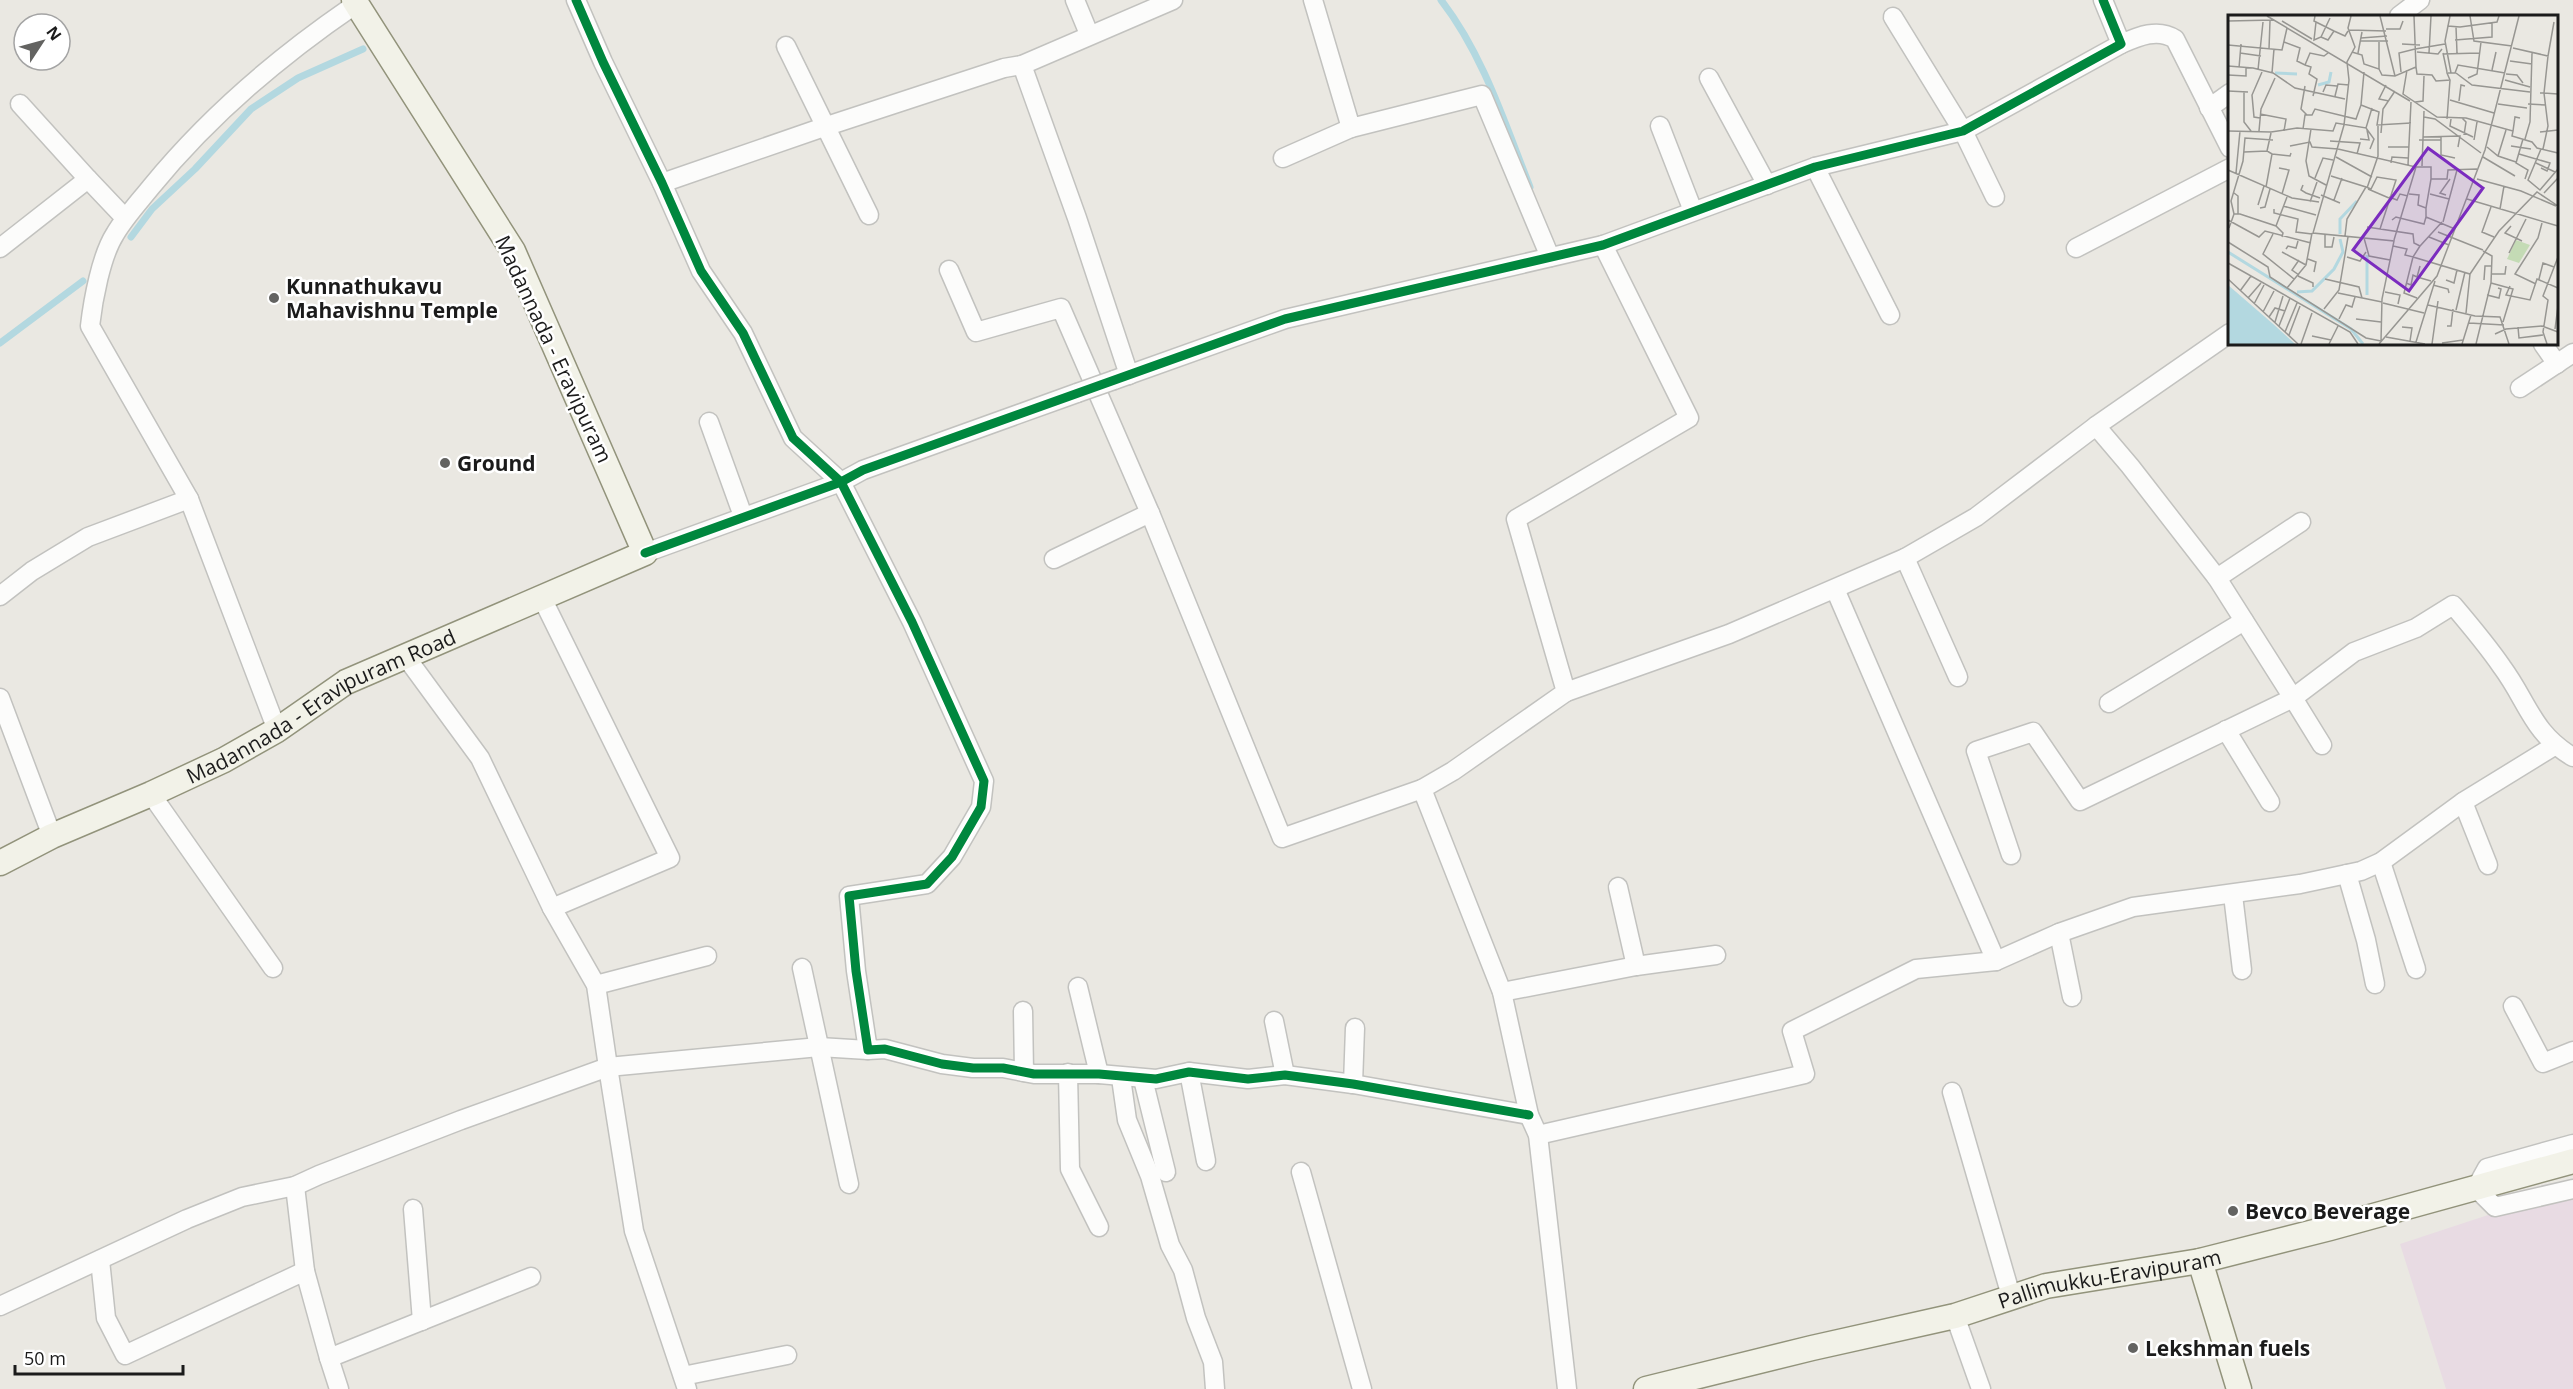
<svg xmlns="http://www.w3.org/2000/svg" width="2573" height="1389" font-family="'Open Sans',sans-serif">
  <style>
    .industrial { fill: #e8dbe3 }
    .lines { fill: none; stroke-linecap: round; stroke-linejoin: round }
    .stream { stroke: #b3d8e0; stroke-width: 7 }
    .street-casing { stroke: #c2c2bf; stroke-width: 21 }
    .secondary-casing { stroke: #92937b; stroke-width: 27 }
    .street { stroke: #fcfcfb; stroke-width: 18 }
    .secondary { stroke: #f2f2e8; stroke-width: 24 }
    .street-bridge-casing { stroke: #c2c2bf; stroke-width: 21; stroke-linecap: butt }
    .street-bridge { stroke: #fcfcfb; stroke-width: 18 }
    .cycleway-casing { stroke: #fff; stroke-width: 13 }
    .cycleway { stroke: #00873e; stroke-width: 9 }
    .poi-dot { fill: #636361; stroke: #fff; stroke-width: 2 }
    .labels { text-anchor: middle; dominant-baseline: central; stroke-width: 5; stroke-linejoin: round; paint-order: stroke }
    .poi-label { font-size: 21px; font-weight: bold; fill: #1b1b1b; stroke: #fff; text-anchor: start }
    .street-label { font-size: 21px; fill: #1b1b1b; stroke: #fff }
    .inset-river { fill: none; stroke: #b3d8e0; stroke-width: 3 }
    .inset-road { fill: none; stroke: #979692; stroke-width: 1.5 }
    .view { fill: #7b2cbf; fill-opacity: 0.15; stroke: #7b2cbf; stroke-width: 3 }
    .inset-edge { fill: none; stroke: #1b1b1b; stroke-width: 3 }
  </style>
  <rect width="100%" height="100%" fill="#eae8e2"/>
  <path class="industrial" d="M 2573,1187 L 2573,1389 L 2446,1389 L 2400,1244 Z"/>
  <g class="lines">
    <g class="stream">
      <path d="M 1441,0 C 1483,54 1505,124 1530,187"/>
      <path d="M 131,237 L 152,209 L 195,169 L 251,109 L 298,78 L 363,49"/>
      <path d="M 0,343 L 83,281"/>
    </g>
    <g class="street-casing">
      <g id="street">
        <path d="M 576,0 L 603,62 L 662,183 L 701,271 L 743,333 L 793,438 L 841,482 L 912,622 L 984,781 L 981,807 L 952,857 L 927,884 L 849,896 L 856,971 L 868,1050 L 885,1049 L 942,1064 L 973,1068 L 1003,1068 L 1034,1074 L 1099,1074 L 1156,1079 L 1189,1072 L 1248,1079 L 1285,1075 L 1353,1084 L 1529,1115"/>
        <path d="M 1075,0 L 1089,34"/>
        <path d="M 1313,0 L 1351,128 L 1482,95 L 1550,257"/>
        <path d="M 2399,16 L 2420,0"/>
        <path d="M 1893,17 L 1963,131 L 1995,197"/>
        <path d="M 2121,44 C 2139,36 2158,28 2175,39 L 2230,148"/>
        <path d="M 786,46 L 869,215"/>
        <path d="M 1022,65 L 1077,218 L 1129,375"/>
        <path d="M 1709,78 L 1767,185"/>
        <path d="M 20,104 L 88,179"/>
        <path d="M 2209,108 L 2230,93"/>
        <path d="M 1660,126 L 1693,211"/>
        <path d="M 1283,158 L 1351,128"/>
        <path d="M 1815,167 L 1890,315"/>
        <path d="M 662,183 L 824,127 L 1004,68 L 1022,65 L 1173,0"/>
        <path d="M 0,248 L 88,179 L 125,218"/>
        <path d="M 2076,248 L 2230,168"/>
        <path d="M 949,270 L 976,332 L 1061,308 L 1150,513 L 1282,838 L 1422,789"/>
        <path d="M 2230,333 L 2096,426 L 2130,466 L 2217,578 L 2293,698 L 2354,652 L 2416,628 L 2453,605 C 2470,625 2487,645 2502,667 C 2528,702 2532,733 2573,757"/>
        <path d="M 2543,344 L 2557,364"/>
        <path d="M 1114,380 L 1285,319 L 1603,245 L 1815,167 L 1963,131 L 2121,44 L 2103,0"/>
        <path d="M 2520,388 L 2573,353"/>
        <path d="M 709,422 L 743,516"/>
        <path d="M 645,553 L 841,482 L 863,470 L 1077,393"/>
        <path d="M 1905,558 L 1958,677"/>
        <path d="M 1054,559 L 1150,513"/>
        <path d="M 2217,578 L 2301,522"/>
        <path d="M 1835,589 L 1996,961"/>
        <path d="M 0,596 L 32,571 L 88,537 L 189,499"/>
        <path d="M 542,598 L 670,858 L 552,908 L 596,985 L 608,1067 L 819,1047 L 868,1050"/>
        <path d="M 406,657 L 480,758 L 552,908"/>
        <path d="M 1566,692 L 1729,634 L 1905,558 L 1976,517 L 2096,426"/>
        <path d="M 0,698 L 52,836"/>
        <path d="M 2109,703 L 2244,621"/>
        <path d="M 277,730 L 189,499 L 90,326 C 93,300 101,256 115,234 C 125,217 139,202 151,187 C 209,116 281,55 356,4"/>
        <path d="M 2226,730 L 2270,802"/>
        <path d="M 151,794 L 273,968"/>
        <path d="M 2463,802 L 2488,865"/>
        <path d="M 2011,855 L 1976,751 L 2033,732 L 2080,801 L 2293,698 L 2322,745"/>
        <path d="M 2381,862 L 2416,969"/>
        <path d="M 2347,874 L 2366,940 L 2375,984"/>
        <path d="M 1618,887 L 1636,966"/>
        <path d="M 2233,895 L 2242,970"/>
        <path d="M 2059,933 L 2072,997"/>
        <path d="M 802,968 L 849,1184"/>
        <path d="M 596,985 L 707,956"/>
        <path d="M 1078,987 L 1099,1074"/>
        <path d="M 1502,992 L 1636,966 L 1716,955"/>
        <path d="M 2513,1006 L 2543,1063 L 2573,1051"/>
        <path d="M 1023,1011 L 1024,1072"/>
        <path d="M 1274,1021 L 1285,1075"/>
        <path d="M 1189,1072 L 1206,1161"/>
        <path d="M 1068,1073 L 1070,1169 L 1099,1227"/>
        <path d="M 1121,1078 L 1127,1120 L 1150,1176 L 1170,1245 L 1183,1270 L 1196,1318 L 1213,1362 L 1215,1389"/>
        <path d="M 1143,1079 L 1166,1172"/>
        <path d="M 1353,1084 L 1355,1028"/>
        <path d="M 1952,1092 L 2011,1296"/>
        <path d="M 1538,1135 L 1805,1074 L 1792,1031 L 1916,969 L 1996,961 L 2059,933 L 2133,907 L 2300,884 L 2361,871 L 2381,862 L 2463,802 L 2554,746"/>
        <path d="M 2573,1144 L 2487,1168 L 2476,1188 L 2495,1207 L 2573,1189"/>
        <path d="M 1301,1172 L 1362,1389"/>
        <path d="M 295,1186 L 305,1271"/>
        <path d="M 413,1209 L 422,1321"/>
        <path d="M 100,1260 L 106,1318 L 125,1355 L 305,1271 L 329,1358"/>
        <path d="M 0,1306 L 187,1219 L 242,1197 L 295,1186 L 319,1175 L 461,1120 L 608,1067 L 634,1231 L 687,1389"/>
        <path d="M 1955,1316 L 1981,1389"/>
        <path d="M 683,1376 L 787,1355"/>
        <path d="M 339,1389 L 329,1358 L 531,1277"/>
        <path d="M 1567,1389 L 1538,1135 L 1529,1115 L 1502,992 L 1422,789 L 1453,771 L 1566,692 L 1516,519 L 1689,418 L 1603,245"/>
      </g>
    </g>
    <g class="secondary-casing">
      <g id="secondary">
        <path id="s1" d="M 0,863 L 52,836 L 151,794 L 224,760 L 277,730 L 346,682 L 645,553 L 513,251 L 354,0"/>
        <path d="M 2200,1261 L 2239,1389"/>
        <path id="s2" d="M 1646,1389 L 1812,1348 L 1955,1316 L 2046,1286 L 2200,1261 L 2330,1228 L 2573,1161"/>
      </g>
    </g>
    <use href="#street" class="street"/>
    <use href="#secondary" class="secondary"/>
    <g class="street-bridge-casing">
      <path id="street-bridge" d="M 1077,393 L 1114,380"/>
    </g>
    <use href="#street-bridge" class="street-bridge"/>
    <g class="cycleway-casing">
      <g id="cycleway">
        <path d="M 576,0 L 603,62 L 662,183 L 701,271 L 743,333 L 793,438 L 841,482 L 912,622 L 984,781 L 981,807 L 952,857 L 927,884 L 849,896 L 856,971 L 868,1050 L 885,1049 L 942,1064 L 973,1068 L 1003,1068 L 1034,1074 L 1099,1074 L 1156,1079 L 1189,1072 L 1248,1079 L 1285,1075 L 1353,1084 L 1529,1115"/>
        <path d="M 645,553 L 841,482 L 863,470 L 1285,319 L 1603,245 L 1815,167 L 1963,131 L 2121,44 L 2103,0"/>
      </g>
    </g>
    <use href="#cycleway" class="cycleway"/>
  </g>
  <g class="poi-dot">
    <circle cx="274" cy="298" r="6"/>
    <circle cx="445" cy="463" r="6"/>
    <circle cx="2233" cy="1211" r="6"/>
    <circle cx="2133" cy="1348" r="6"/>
  </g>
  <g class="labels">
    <g class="poi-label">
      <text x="286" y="286">Kunnathukavu<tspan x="286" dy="24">Mahavishnu Temple</tspan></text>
      <text x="457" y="463">Ground</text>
      <text x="2245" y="1211">Bevco Beverage</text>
      <text x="2145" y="1348">Lekshman fuels</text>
    </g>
    <g class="street-label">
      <text transform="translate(554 349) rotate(65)">Madannada - Eravipuram</text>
      <text stroke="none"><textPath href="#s1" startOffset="358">Madannada - Eravipuram Road</textPath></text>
      <text stroke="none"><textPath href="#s2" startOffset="477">Pallimukku-Eravipuram</textPath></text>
    </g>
  </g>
  <g transform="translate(2228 15)">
    <rect width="330" height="330" fill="#eae8e2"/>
    <path d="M 288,225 L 302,230 L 291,248 L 279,244 Z" fill="#c4dbb5"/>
    <path d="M 0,270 L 44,308 L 67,329 L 0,329 Z" fill="#b3d8e0"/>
    <path class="inset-river" d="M 47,58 L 69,59M 90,70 L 101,67 L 103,57M 112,219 L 112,204 L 129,186M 0,237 L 123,314 L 135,329M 139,240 L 139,280M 69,277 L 84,276 L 106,254 L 115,237 L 112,224"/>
    <path class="inset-road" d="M 39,1 L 182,86M 87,1 L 86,6 L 106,16 L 117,21 L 120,16M 123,1 L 120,13 L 127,32 L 119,47 L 121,65 L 116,110 L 85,218 L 166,226 L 154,284 L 153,326M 152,1 L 167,61M 222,1 L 220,11 L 232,12 L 269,7 L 271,1M 242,1 L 246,26 L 284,31M 0,6 L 46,5M 54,6 L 84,24M 88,7 L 86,25 L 93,22 L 102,3M 220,11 L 217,26 L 223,58M 228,12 L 229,38M 158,14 L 172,14 L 175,6M 121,15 L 158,16M 93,22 L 100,25 L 106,16M 133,23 L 159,21M 227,25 L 264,22 L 264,8M 132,26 L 160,26M 56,27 L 72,33 L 69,46 L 77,50 L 82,38 L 96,41 L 100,38M 151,27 L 151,54M 174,29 L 192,30M 0,30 L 54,35 L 59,13M 285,33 L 320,41 L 326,7M 41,34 L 42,6M 187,34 L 217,29M 124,37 L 134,40 L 136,49 L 151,54 L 154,60 L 167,61 L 188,52 L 186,1M 189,37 L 210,39 L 214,34M 12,38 L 33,41M 130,38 L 134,17M 201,38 L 203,1M 215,38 L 219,57M 215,39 L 251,38M 282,46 L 304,49M 77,50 L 83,52 L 81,59 L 89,64 L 85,81M 0,51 L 25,53 L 45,58 L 67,73 L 117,84M 188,52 L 189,59 L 204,60 L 208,66 L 222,65 L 219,58 L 227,58 L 230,50 L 277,58M 11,53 L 13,29M 30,55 L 35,7M 179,55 L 175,79 L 209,102 L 238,103 L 285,116 L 284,121 L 304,127 L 309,133 L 330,138M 264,55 L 268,37M 136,57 L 133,90 L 151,97 L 149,110 L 183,108M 173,57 L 171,38 L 187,34M 44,58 L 46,34M 228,58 L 244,70 L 302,77M 278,59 L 289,60 L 295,68M 0,60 L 18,61 L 18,53M 240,63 L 249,59 L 253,27M 277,65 L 302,72M 158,70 L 151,84 L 161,86M 77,71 L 73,94 L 79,100M 0,76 L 20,77M 16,77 L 16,107 L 23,116M 95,77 L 98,70 L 109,71M 312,78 L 316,78 L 320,41M 107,81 L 110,69 L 121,70M 222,85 L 266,98M 231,86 L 233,70 L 237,71M 187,87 L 195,86 L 196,61M 270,89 L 299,93M 300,89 L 318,90M 32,99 L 58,104 L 56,116M 196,102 L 207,104 L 253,138M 32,103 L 26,102 L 24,80 L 34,57M 234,103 L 238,107 L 236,120M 219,104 L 222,65M 223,104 L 222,111 L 245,122M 138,113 L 146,124 L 142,134M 75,114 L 77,100 L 84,100 L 87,94 L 128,104 L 133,90M 83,114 L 78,146 L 81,161 L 98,170M 0,116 L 43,117 L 69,113 L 105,116 L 108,108 L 138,113 L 144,93M 31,116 L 33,94 L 47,63M 285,116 L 287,102 L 292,103M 312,117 L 330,115M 153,118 L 155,94 L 167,76M 195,122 L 232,121 L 230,132M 213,122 L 213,140 L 227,143M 132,124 L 141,125 L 139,115M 295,124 L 288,148 L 300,155 L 297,164M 297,124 L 302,107 L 304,38M 191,125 L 213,125M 246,125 L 249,107M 102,126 L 132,128 L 129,139M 62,131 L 82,127 L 84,132 L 110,134 L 188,152 L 166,225M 283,131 L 303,134M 160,132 L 181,132M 259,132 L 270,141 L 288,147M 313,134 L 300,165 L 312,175 L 330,154M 315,134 L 320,111 L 316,78 L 330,79M 16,137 L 39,136M 44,139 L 62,141 L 63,138M 291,139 L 322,148 L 319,156 L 313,153M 270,141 L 278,115M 108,142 L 144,162M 255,142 L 287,161M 163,148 L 164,142 L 180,143M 308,148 L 327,157M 180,150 L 183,87M 194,151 L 196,96M 188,152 L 203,152 L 203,164 L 219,164 L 220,155 L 249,154M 51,153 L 61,155 L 54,179M 0,155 L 64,183 L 91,187M 8,158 L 12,116M 103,161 L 138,172 L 119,204 L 117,221M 87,163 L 95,143 L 105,145M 249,164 L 293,176 L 328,191M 75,170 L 73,175 L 78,178 L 92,183M 38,172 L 44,139 L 39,136 L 43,118M 138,172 L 143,174 L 149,162 L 168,165 L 152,214M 139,173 L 150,141 L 150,111M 140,174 L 161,183M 6,178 L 10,181 L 10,199M 316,178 L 330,163M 181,179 L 191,180 L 190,190 L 198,193 L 198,202 L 227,214M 202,179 L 221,184M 93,180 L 112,188M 218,180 L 212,178 L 222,164M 161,182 L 169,185 L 172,179 L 180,181M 239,184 L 330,211M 106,185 L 114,163M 82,187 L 89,167M 30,190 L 36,171M 55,191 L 88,200M 263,192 L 254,217 L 266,222M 32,193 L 37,192 L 42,174M 198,193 L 203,164M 46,194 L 46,198 L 70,204 L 68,217 L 84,219M 272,194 L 276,171M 6,199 L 3,186 L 15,146 L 17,123 L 45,125M 0,205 L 31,222 L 37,216 L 83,228M 164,205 L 168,202 L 196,209 L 198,202M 215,207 L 229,155M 48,211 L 59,182M 283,211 L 277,218 L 294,226M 139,212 L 185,219 L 186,228 L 192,231 L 214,207M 1,213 L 6,199 L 12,199 L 48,211 L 55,218 L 54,222M 210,217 L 255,235M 84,218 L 78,250 L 59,273 L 138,323 L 153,326M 45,219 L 35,239 L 66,264M 97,220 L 97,232 L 104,232 L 106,222M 201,222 L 221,230M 136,223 L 141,241 L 162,245M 0,227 L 40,252 L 42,262 L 59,273M 165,231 L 179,234 L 177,240 L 185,242 L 192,231M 58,234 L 60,231 L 68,233 L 70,226M 54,237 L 78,250M 281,238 L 298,204M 119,242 L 132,246 L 138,237M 80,244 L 88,247 L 86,257M 71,245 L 64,255 L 71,260M 0,248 L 122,317 L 130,329M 192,251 L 189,262 L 203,266M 263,259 L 277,259 L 278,251M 70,261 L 85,268 L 85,272M 0,264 L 70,329M 97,264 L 131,272 L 134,283M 311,264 L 315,248 L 326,252M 218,265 L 226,268 L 229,255M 256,265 L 257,251 L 263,251M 178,268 L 183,270 L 185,260 L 189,262M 263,268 L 285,274 L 275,307M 308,269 L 287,259 L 310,223 L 314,208M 205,270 L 220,274 L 221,278M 282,271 L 278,280 L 302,285 L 309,264 L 330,273M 12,276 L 23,261M 157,277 L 172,280 L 170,289M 110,278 L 154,287M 259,280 L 271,283 L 273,274 L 270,273M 20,283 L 33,268M 189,283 L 176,278 L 185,242 L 242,259 L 271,216 L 309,177 L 330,191M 155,288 L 196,298M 26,289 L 36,270M 200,290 L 247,301 L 272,302 L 281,329M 96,294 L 111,275 L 120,222M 228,295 L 237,257M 35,297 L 46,276M 238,298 L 242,259M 41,302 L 47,293 L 57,296M 111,304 L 118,290 L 124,292 L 127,282M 128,304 L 153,307M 47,307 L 55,281M 241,308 L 276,310M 51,311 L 62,283M 219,311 L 223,311 L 225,294M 174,312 L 184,313 L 182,326M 290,312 L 291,323 L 315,320M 327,314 L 330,291M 57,317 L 69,288M 267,319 L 278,314 L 314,311 L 330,317M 61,320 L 72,291M 84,321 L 103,325M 158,322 L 197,329M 188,327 L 207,266M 214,328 L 235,325M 73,329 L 84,298M 101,329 L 110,311M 151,329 L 209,261 L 257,135 L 291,1M 204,329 L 210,286M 234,329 L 243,300M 248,329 L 263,268 L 264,241 L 255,236M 319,329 L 315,317 L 320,285 L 315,281 L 330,242"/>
    <path class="view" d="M 200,133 L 255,173 L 181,276 L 125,235 Z"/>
    <rect width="330" height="330" class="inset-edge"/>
  </g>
  <g transform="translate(42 42) rotate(54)"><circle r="28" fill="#ffffff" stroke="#a4a4a4" stroke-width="1.5"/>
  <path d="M0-4.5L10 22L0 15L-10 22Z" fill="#636361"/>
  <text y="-9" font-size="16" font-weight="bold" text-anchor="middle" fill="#1b1b1b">N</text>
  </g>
  <path d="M15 1365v9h168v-9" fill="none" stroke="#1b1b1b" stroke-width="3"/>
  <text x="24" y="1365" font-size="18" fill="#1b1b1b" stroke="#ffffff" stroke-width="4.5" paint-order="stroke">50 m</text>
</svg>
